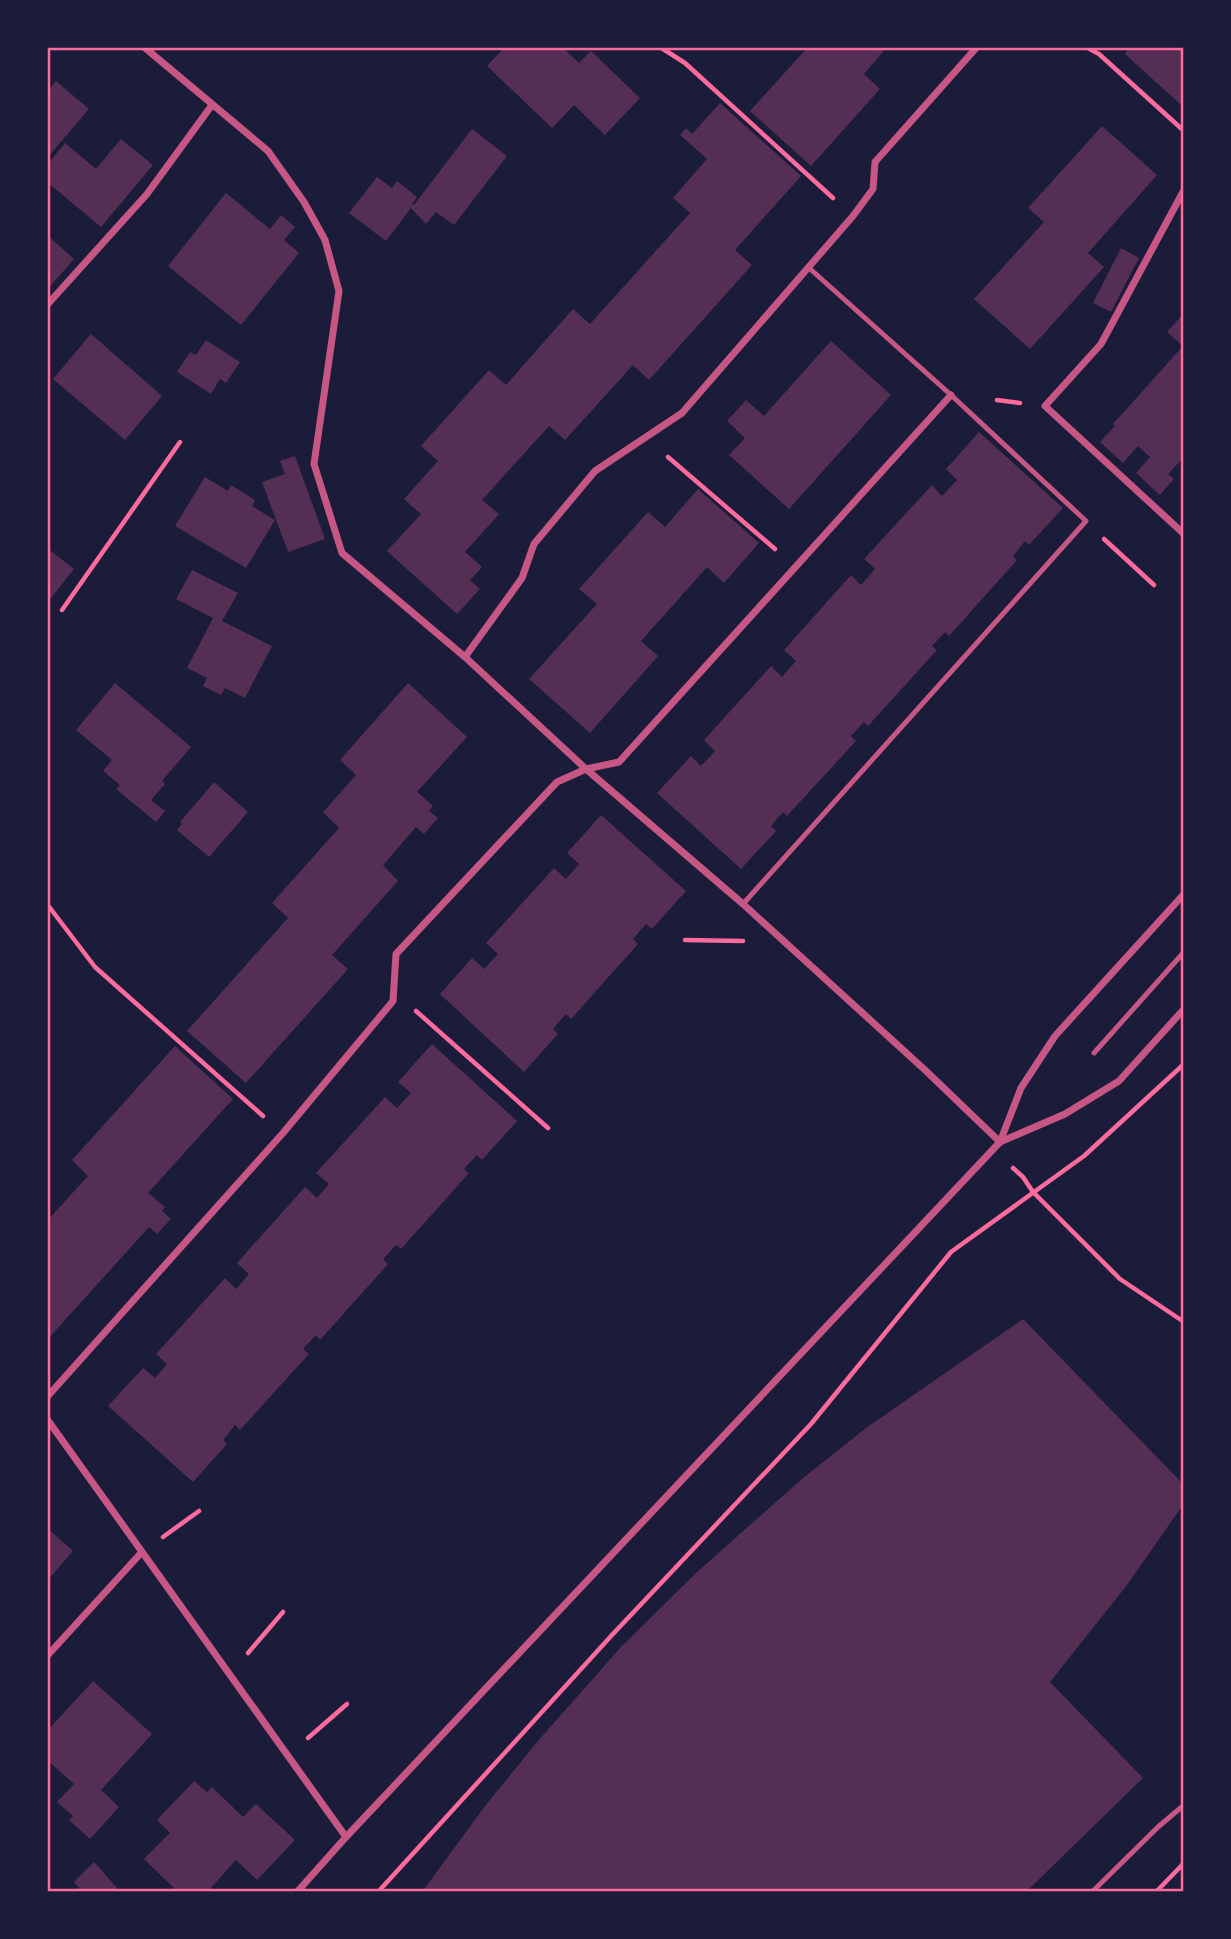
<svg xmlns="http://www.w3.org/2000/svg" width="1231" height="1939" font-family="Jost,sans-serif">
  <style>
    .building { fill: #542f53 }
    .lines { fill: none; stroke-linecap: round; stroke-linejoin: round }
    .path { stroke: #ff6b9d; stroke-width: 4.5 }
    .service { stroke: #c65784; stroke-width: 5 }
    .minor { stroke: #c65784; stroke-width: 7 }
    .neatline { fill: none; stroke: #ff6b9d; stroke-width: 2.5 }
  </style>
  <rect width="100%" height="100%" fill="#1b1b3a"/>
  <g class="building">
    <path d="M 505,47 L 562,47 L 579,63 L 591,51 L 640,98 L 605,135 L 574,105 L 552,128 L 487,66 Z"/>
    <path d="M 808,47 L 887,47 L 864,74 L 880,89 L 811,166 L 750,111 Z"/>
    <path d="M 1130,47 L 1184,47 L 1184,100 L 1180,104 L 1125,54 Z"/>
    <path d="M 56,81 L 89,109 L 47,158 L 47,92 Z"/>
    <path d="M 720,103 L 801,176 L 735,250 L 752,265 L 649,380 L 633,365 L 565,440 L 549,426 L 482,500 L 499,514 L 465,552 L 482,567 L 470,580 L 480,589 L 457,614 L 387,551 L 421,514 L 404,499 L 438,461 L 421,446 L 489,370 L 506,385 L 573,309 L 590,324 L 690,213 L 673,198 L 707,159 L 680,135 L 686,128 L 692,134 Z"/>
    <path d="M 1102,126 L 1157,175 L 1088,253 L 1104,267 L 1030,349 L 974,299 L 1044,222 L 1028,208 Z"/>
    <path d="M 472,129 L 507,156 L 454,225 L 436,212 L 426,224 L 411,208 L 386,241 L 349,213 L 377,177 L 392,188 L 397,181 L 417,197 L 412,204 L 414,205 Z"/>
    <path d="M 121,139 L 153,165 L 101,227 L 47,182 L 47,165 L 65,143 L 96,169 Z"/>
    <path d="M 226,193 L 270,229 L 281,215 L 295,227 L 284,240 L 299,253 L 241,325 L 168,266 Z"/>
    <path d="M 47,235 L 74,259 L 47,290 Z"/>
    <path d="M 1121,248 L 1139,258 L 1111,312 L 1093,303 Z"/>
    <path d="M 1184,313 L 1184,457 L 1168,474 L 1174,479 L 1160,495 L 1136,473 L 1150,457 L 1138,446 L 1123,463 L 1100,442 L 1115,426 L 1113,424 L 1183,346 L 1167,332 Z"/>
    <path d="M 91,334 L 162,396 L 125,440 L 53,379 Z"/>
    <path d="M 206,340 L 240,362 L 226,383 L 220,379 L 211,394 L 177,372 L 190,352 L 196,355 Z"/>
    <path d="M 831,341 L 891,395 L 789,509 L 729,455 L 745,438 L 727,421 L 746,400 L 764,416 Z"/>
    <path d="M 979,432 L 1063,508 L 1029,545 L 1025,541 L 1013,556 L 1017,560 L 949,636 L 945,632 L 932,646 L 937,650 L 868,726 L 864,722 L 851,736 L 856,741 L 787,816 L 783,812 L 771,826 L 776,831 L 741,869 L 657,793 L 691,756 L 701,766 L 715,751 L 704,740 L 771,666 L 782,677 L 796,661 L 784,650 L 851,575 L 861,585 L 875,569 L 864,559 L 932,485 L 942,496 L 957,480 L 946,469 Z"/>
    <path d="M 295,456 L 325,539 L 288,552 L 262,482 L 285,474 L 280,461 Z"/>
    <path d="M 205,477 L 228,491 L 231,485 L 255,500 L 252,506 L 275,520 L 246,568 L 175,526 Z"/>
    <path d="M 698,489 L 759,543 L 724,583 L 707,567 L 641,641 L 658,656 L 590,733 L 529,679 L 597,604 L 579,589 L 648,512 L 665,527 Z"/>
    <path d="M 47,548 L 74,569 L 47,603 Z"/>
    <path d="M 192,570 L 238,593 L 222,621 L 272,646 L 245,698 L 225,688 L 221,695 L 203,686 L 207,678 L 187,668 L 213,618 L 176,599 Z"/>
    <path d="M 115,683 L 191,747 L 162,781 L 165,784 L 151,800 L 165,811 L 156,822 L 116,789 L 120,785 L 103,771 L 112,760 L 76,730 Z"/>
    <path d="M 408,683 L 467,737 L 417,792 L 433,806 L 429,811 L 438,818 L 424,834 L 416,827 L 383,865 L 398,881 L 332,955 L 348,969 L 246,1083 L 187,1031 L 288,918 L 272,903 L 339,828 L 323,812 L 356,775 L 340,760 Z"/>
    <path d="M 214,782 L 248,812 L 209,857 L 177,830 L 182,824 L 180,822 Z"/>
    <path d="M 601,815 L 686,891 L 652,929 L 646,924 L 633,939 L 638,944 L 571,1019 L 566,1014 L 553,1029 L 558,1034 L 524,1072 L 440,994 L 472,958 L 484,969 L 498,954 L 486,943 L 554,868 L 566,879 L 579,864 L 567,853 Z"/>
    <path d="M 432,1044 L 517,1121 L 482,1160 L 477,1155 L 464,1169 L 469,1173 L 401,1249 L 396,1245 L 383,1259 L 388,1264 L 320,1340 L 316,1335 L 303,1349 L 309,1354 L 240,1430 L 235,1425 L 223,1440 L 227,1444 L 193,1482 L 108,1406 L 143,1368 L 155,1378 L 167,1364 L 156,1354 L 225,1278 L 236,1289 L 249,1274 L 237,1263 L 305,1187 L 317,1198 L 329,1184 L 316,1173 L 385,1097 L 397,1108 L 411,1093 L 398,1082 Z"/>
    <path d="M 175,1046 L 233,1099 L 148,1193 L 165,1207 L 162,1211 L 171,1219 L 157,1234 L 149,1227 L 47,1340 L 47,1221 L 88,1176 L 72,1160 Z"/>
    <path d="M 1023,1319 L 1184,1485 L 1184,1503 L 1162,1535 L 1127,1585 L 1050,1682 L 1143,1778 L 1026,1892 L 422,1892 L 485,1806 L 537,1742 L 621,1647 L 696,1573 L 803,1478 L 866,1428 Z"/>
    <path d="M 47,1528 L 73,1551 L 47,1581 Z"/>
    <path d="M 93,1681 L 152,1734 L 101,1790 L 119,1807 L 90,1839 L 69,1820 L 73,1816 L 57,1802 L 74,1784 L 47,1760 L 47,1731 Z"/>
    <path d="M 194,1781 L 207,1792 L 212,1787 L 243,1817 L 256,1804 L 295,1840 L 257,1880 L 236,1860 L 207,1892 L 178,1892 L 144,1859 L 170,1833 L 157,1820 Z"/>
    <path d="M 94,1862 L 118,1889 L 116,1892 L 75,1892 L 79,1888 L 74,1882 Z"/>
  </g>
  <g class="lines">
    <g class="path">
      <path d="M 660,47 L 685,63 L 833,198"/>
      <path d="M 1086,47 L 1099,54 L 1184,131"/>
      <path d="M 997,400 L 1020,403"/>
      <path d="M 668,457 L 775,549"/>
      <path d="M 1104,539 L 1154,585"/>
      <path d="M 62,610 L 180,442"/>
      <path d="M 47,904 L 95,967 L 263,1116"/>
      <path d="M 685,940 L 743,941"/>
      <path d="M 416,1011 L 548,1128"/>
      <path d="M 1013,1168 L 1023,1177 L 1033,1192 L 1120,1279 L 1184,1322"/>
      <path d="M 163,1537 L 199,1511"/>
      <path d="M 248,1653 L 283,1612"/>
      <path d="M 308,1738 L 347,1704"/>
      <path d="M 378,1892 L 612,1635 L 811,1424 L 951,1252 L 1084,1156 L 1184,1064"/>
      <path d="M 1156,1892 L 1184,1863"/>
    </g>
    <g class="service">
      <path d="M 743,904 L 1086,521 L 951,395 L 808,267"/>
      <path d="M 1094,1053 L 1184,952"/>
      <path d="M 1092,1892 L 1158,1827 L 1184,1805"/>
    </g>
    <g class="minor">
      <path d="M 144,47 L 268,151 L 304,202 L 325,240 L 339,291 L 314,464 L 342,553 L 465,657 L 586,769 L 743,904 L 925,1070 L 1000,1142"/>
      <path d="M 1184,190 L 1101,344 L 1045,406 L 1184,534"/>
      <path d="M 47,305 L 147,194 L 212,105"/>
      <path d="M 465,657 L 522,578 L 534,544 L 595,471 L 682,413 L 853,216 L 873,189 L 875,162 L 977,47"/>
      <path d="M 1000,1142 L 1065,1114 L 1119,1081 L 1184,1009"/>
      <path d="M 47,1397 L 283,1133 L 393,1001 L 396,954 L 557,782 L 586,769 L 619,762 L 951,395"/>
      <path d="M 47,1419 L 346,1837"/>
      <path d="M 47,1656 L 141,1553"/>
      <path d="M 297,1892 L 346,1837 L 1000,1142 L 1021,1088 L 1055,1036 L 1184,894"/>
    </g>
  </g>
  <rect width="1231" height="1939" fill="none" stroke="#1b1b3a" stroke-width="98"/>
  <rect x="49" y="49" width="1133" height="1841" class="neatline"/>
</svg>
